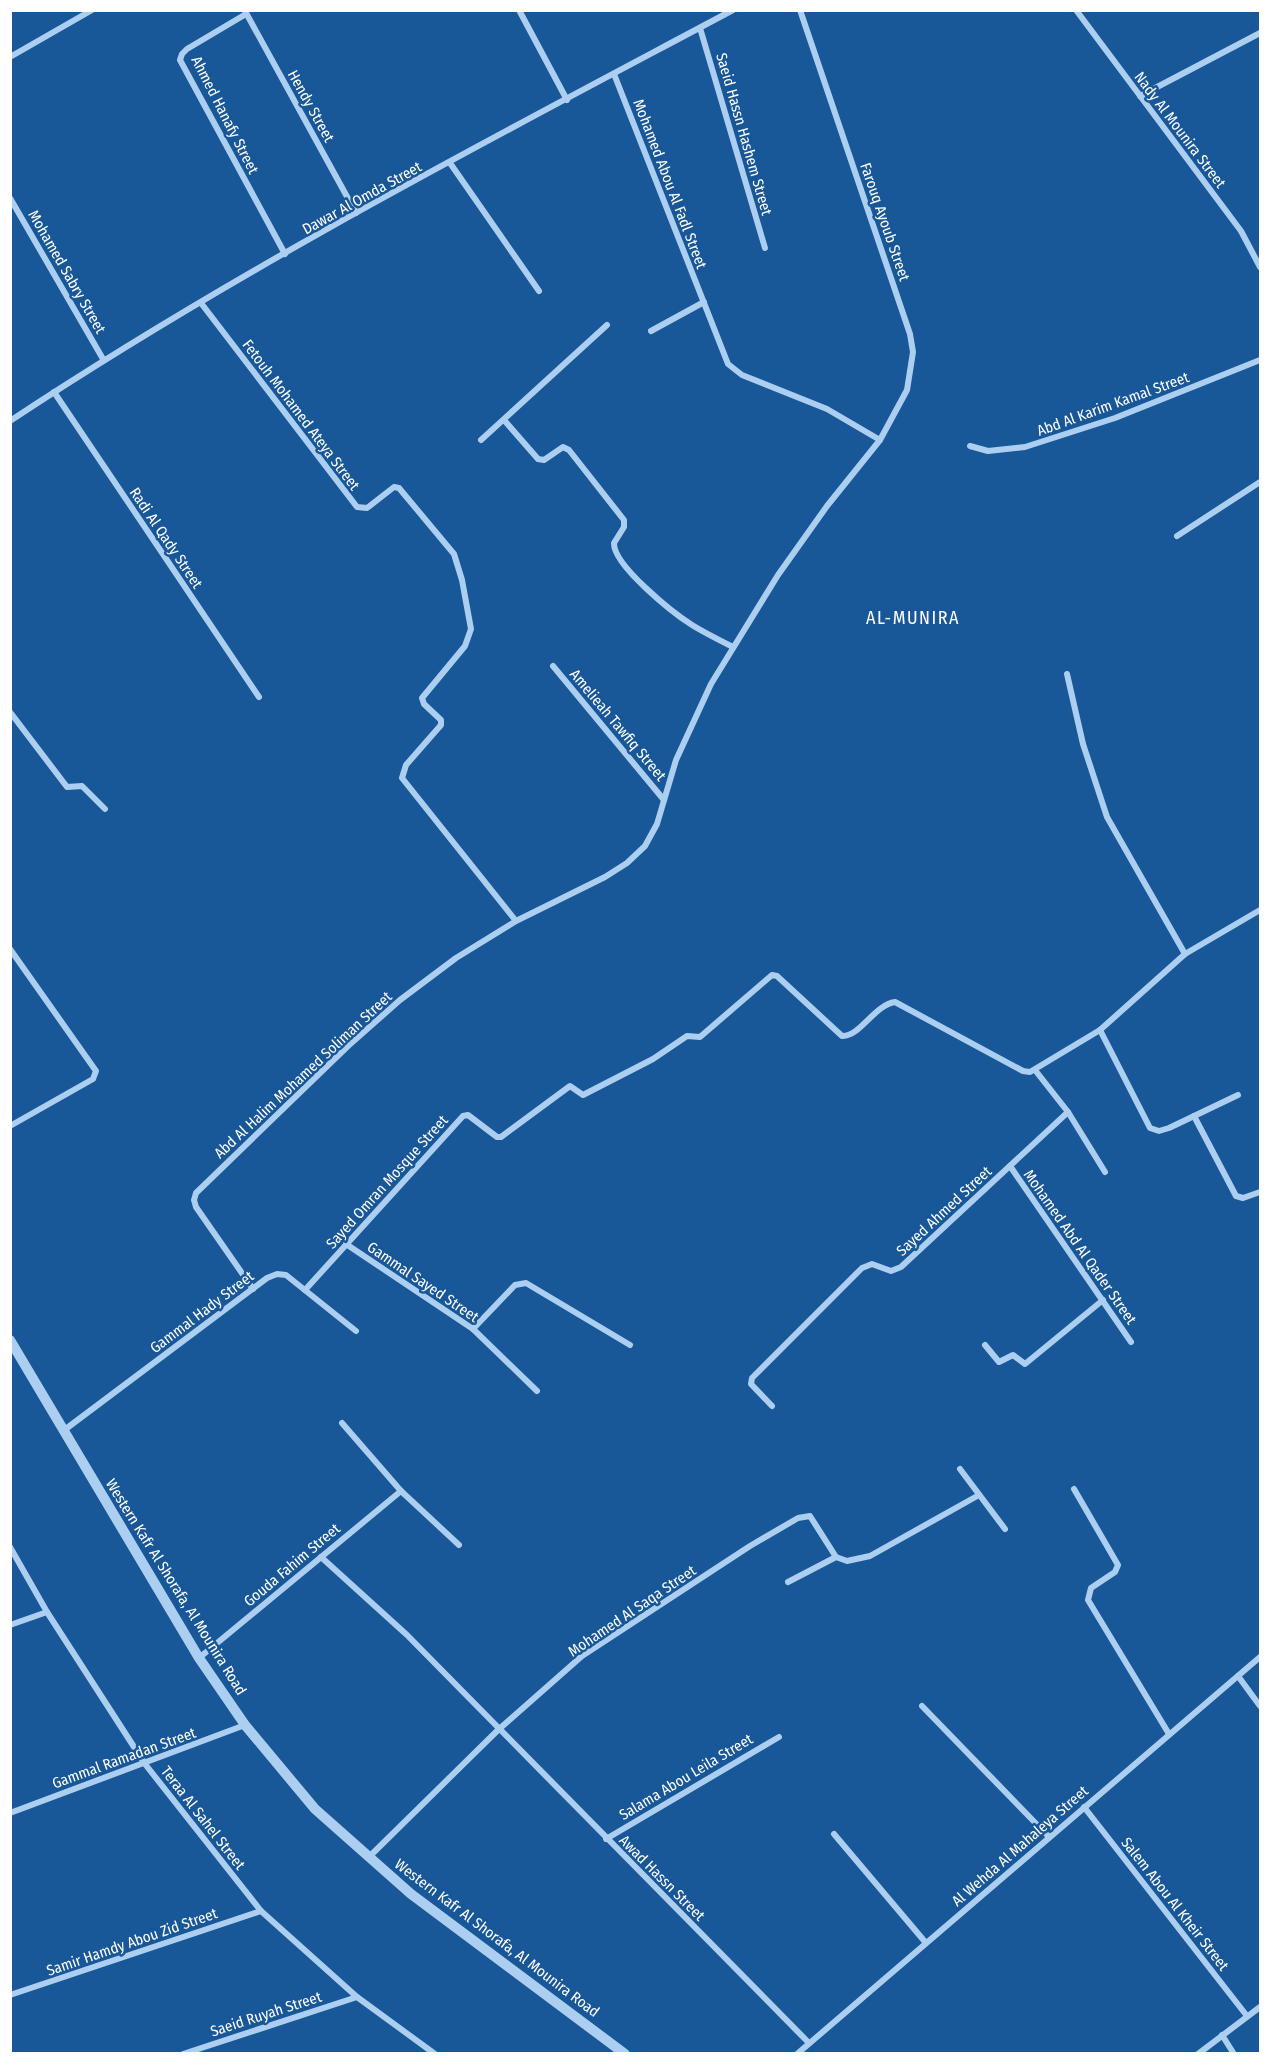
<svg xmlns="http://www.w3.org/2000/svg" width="1271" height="2064" font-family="'Fira Sans Condensed',sans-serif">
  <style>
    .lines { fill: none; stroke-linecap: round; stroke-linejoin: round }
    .minor { stroke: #accff1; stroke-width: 6 }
    .tertiary { stroke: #accff1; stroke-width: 10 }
    .labels { text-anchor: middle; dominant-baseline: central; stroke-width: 5; stroke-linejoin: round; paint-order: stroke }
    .street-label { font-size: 15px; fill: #fff; stroke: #185798 }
    .quarter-label { font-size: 18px; letter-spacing: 1.5px; fill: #fff; stroke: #185798 }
  </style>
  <rect width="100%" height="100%" fill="#185798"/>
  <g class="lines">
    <g class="minor">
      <path d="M 519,10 L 567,100"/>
      <path d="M 1076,10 L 1241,231 L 1260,267"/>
      <path d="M 245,11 L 356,213"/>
      <path d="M 246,14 L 187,49 L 182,54 L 180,60 L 285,254"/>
      <path d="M 700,28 L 765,248"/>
      <path d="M 10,57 L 92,10"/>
      <path d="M 614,74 L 728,364 L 742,375 L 827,409 L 880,440"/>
      <path d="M 1140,96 L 1260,33"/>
      <path d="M 450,163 L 539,291"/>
      <path d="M 10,198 L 103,359"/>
      <path d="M 201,303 L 357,507 L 367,508 L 394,487 L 399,488 L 454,554 L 462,580 L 471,629 L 465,646 L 422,698 L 424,704 L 441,720 L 441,725 L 406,765 L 402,778 L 516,921"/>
      <path d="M 651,331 L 704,302"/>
      <path d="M 54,392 L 259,697"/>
      <path d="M 504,420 L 538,459 L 544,460 L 563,447 L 569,450 L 624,520 L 624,527 L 614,543 C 613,565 673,613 692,625 C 705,633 719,640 733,647"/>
      <path d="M 10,421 C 241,268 489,140 733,10"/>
      <path d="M 481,440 L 607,325"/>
      <path d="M 970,446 L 988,451 L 1025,447 L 1115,418 L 1260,360"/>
      <path d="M 1177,536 L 1260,482"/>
      <path d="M 553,666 L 664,800"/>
      <path d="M 1067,674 L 1083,744 L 1107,817 L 1185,954"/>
      <path d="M 10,712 L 67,787 L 82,786 L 105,809"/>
      <path d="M 10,949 L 96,1071 L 93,1079 L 10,1126"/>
      <path d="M 1100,1030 L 1150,1128 L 1159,1131 L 1169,1128 L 1238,1095"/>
      <path d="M 1035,1070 L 1068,1112 L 1105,1172"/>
      <path d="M 1194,1116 L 1236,1196 L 1243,1198 L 1260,1192"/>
      <path d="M 1010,1166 L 1131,1342"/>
      <path d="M 346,1244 L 473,1329 L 537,1391"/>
      <path d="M 253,1289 L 196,1207 L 194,1200 L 196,1193 L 348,1046 L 400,1000 L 456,958 L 516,921 L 605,877 L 627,863 L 645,846 L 657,824 L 676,760 L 711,684 L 778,575 L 827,506 L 880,440 L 907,390 L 913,352 L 910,334 L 800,10"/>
      <path d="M 305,1290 L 463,1116 L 468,1115 L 497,1137 L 501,1137 L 570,1086 L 583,1095 L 653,1059 L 687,1036 L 700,1037 L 772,975 L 777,976 L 842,1036 C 860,1037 874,1005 895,1002 L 1023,1071 L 1030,1072 L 1100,1030 L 1185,954 L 1260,910"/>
      <path d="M 473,1329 L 515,1285 L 526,1283 L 630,1345"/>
      <path d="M 985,1345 L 999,1362 L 1013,1355 L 1025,1364 L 1103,1300"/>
      <path d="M 772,1406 L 751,1384 L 752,1378 L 862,1268 L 872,1264 L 891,1271 L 901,1267 L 1068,1112"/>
      <path d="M 342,1423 L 401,1491 L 459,1545"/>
      <path d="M 63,1431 L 267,1278 L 277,1274 L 286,1275 L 356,1331"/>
      <path d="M 960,1469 L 1005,1529"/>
      <path d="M 1074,1489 L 1118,1565 L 1115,1572 L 1091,1588 L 1088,1600 L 1169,1734"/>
      <path d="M 10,1547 L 47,1612 L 145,1764 L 261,1911 L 357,1997 L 435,2054"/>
      <path d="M 321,1557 L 407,1635 L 809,2043"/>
      <path d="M 788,1582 L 836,1557"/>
      <path d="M 10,1625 L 47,1612"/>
      <path d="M 199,1658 L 401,1491"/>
      <path d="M 1238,1676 L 1260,1706"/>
      <path d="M 922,1706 L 1049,1837"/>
      <path d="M 1084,1807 L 1247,2016"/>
      <path d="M 10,1813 L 245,1725"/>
      <path d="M 834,1834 L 926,1943"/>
      <path d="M 606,1839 L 779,1737"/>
      <path d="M 369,1857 L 498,1730 L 582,1656 L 750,1546 L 798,1518 L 810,1516 L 836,1557 L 847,1561 L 870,1556 L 979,1495"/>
      <path d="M 10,1995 L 261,1911"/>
      <path d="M 1222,2035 L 1234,2054"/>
      <path d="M 183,2054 L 357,1997"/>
      <path d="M 797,2054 L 1260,1657"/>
      <path d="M 1198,2054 L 1260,2007"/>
    </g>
    <path class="tertiary" d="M 10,1340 L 199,1658 L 245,1725 L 315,1809 L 411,1894 L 625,2054"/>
  </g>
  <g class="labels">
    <g class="street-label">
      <text transform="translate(311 106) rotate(61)">Hendy Street</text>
      <text transform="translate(225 115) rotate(63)">Ahmed Hanafy Street</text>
      <text transform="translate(1180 130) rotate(53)">Nady Al Mounira Street</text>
      <text transform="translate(744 134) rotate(74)">Saeid Hassn Hashem Street</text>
      <text transform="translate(670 184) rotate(69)">Mohamed Abou Al Fadl Street</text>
      <text transform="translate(362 198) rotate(-29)">Dawar Al Omda Street</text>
      <text transform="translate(885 222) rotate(71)">Farouq Ayoub Street</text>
      <text transform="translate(67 272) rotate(60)">Mohamed Sabry Street</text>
      <text transform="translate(1113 404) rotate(-20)">Abd Al Karim Kamal Street</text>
      <text transform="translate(301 415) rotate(53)">Fetouh Mohamed Ateya Street</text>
      <text transform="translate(166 538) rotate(56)">Radi Al Qady Street</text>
      <text transform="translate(618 725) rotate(50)">Amelieah Tawfiq Street</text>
      <text transform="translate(303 1075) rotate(-43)">Abd Al Halim Mohamed Soliman Street</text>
      <text transform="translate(387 1182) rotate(-48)">Sayed Omran Mosque Street</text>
      <text transform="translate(944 1211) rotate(-43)">Sayed Ahmed Street</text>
      <text transform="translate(1080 1247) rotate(55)">Mohamed Abd Al Qader Street</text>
      <text transform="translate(423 1282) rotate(34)">Gammal Sayed Street</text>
      <text transform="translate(202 1312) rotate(-37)">Gammal Hady Street</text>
      <text transform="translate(292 1565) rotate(-40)">Gouda Fahim Street</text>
      <text transform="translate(176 1587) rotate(58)">Western Kafr Al Shorafa, Al Mounira Road</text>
      <text transform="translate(632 1611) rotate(-34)">Mohamed Al Saqa Street</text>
      <text transform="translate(124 1758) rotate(-20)">Gammal Ramadan Street</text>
      <text transform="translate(686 1777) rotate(-31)">Salama Abou Leila Street</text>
      <text transform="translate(203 1818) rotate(52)">Teraa Al Sahel Street</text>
      <text transform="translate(1020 1846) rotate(-41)">Al Wehda Al Mahaleya Street</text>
      <text transform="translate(662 1878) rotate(45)">Awad Hassn Street</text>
      <text transform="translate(1175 1904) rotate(52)">Salem Abou Al Kheir Street</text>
      <text transform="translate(497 1938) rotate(37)">Western Kafr Al Shorafa, Al Mounira Road</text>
      <text transform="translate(132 1942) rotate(-19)">Samir Hamdy Abou Zid Street</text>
      <text transform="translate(266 2014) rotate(-18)">Saeid Ruyah Street</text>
    </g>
    <g class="quarter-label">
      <text x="913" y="618">AL-MUNIRA</text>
    </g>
  </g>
  <rect width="1271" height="2064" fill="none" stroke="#ffffff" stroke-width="24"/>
</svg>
